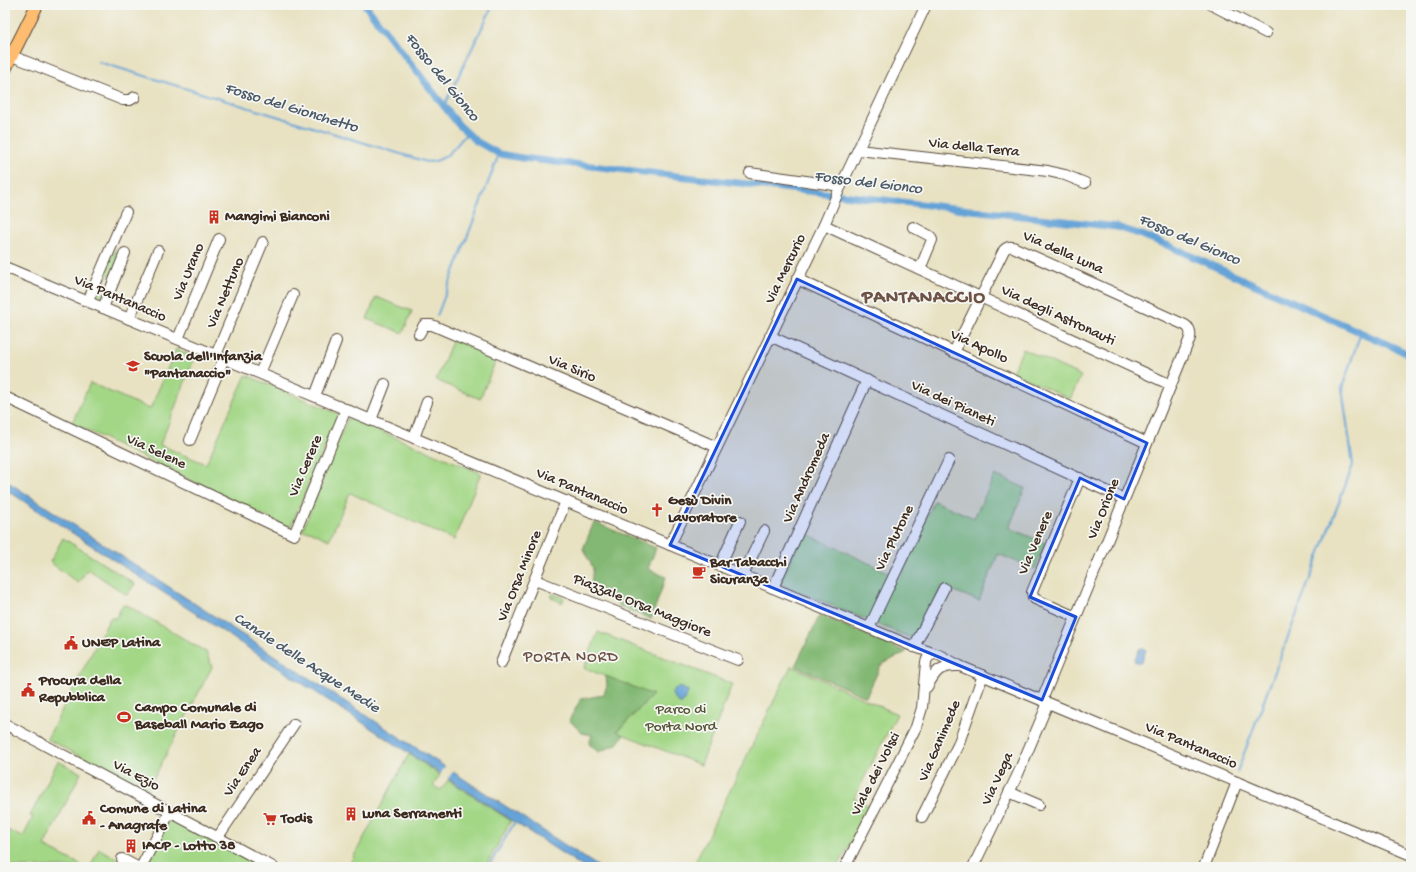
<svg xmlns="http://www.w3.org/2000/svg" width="1416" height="872" font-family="'Gochi Hand',sans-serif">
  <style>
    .green { fill: #a3d786; stroke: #6f8052 }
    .forest { fill: #82b873; stroke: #5e7148 }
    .water { fill: #65a3d7; stroke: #50667a }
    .pier { fill: #e8e2c2 }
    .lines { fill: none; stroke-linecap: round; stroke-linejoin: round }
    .stream { stroke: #65a3d7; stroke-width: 2 }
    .canal { stroke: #65a3d7; stroke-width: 7 }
    .minor-casing { stroke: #554637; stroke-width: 12 }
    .major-casing { stroke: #554637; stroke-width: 14 }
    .minor { stroke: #fff; stroke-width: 10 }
    .major { stroke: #febc70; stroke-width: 12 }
    .marked { fill: #1d4ed8; fill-opacity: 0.2; stroke: #1d4ed8; stroke-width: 3; stroke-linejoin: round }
    .labels { text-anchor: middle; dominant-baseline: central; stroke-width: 3.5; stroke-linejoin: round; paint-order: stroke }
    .street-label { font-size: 15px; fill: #3b2a1e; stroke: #f6f6f2 }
    .poi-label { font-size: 15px; font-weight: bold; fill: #3b2a1e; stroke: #f6f6f2; text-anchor: start }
    .park-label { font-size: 15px; fill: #555538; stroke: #f6f6f2 }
    .water-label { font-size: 16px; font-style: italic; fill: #4c5a68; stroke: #f6f6f2 }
    .neighbourhood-label { font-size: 16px; letter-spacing: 1px; fill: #6d5245; stroke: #f6f6f2 }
    .district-label { font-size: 19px; font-weight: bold; letter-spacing: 1px; fill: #6d5245; stroke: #f6f6f2 }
  </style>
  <rect width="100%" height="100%" fill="#f6f6f2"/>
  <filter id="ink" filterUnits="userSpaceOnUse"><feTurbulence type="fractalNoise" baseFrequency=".025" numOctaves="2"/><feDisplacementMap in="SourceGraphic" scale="8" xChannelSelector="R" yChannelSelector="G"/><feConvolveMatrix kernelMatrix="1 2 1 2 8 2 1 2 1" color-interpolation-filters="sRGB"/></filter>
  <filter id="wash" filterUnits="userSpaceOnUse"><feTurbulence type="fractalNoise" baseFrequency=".012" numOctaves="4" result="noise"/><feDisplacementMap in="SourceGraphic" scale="16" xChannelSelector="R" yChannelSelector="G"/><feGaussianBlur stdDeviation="0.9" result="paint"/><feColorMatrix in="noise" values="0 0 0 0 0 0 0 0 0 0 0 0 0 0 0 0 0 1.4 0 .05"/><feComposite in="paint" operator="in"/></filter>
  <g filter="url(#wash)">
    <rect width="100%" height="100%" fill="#e8e2c2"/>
    <g class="green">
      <path d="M 116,249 L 123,251 L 114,273 L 107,275 L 101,289 L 104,296 L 102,301 L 92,297 L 111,255 L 114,254 Z"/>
      <path d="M 376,297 L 412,311 L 403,333 L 367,319 Z"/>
      <path d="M 454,337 L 498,355 L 480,399 L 436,380 Z"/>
      <path d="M 176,349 L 195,357 L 160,445 L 206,464 L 246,375 L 339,414 L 290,528 L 72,423 L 90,383 L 150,409 Z"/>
      <path d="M 1023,349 L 1081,376 L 1070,399 L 1012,372 Z"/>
      <path d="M 348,418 L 481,473 L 454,540 L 350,493 L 329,540 L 310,531 L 302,531 Z"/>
      <path d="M 995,475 L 1025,488 L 1009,528 L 1045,543 L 1035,569 L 998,554 L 979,601 L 942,586 L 916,640 L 780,584 L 803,532 L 900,578 L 934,501 L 974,518 Z"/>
      <path d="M 63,538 L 135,584 L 127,595 L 88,569 L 78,583 L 50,562 Z"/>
      <path d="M 554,594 L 564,598 L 562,603 L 551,597 L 551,595 L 553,595 Z"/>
      <path d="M 127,605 L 206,652 L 212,667 L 147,791 L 47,739 L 110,618 L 116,618 L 122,606 Z"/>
      <path d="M 598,632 L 732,684 L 701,765 L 617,732 L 653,695 L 584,668 Z"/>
      <path d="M 791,666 L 897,714 L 854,798 L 869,806 L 838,867 L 706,867 L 696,860 Z"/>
      <path d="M 409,754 L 440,775 L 433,786 L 441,790 L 448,780 L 511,821 L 485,867 L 348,867 Z"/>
      <path d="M 58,761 L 81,773 L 44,846 L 85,867 L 5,867 L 5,829 L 23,837 L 33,817 L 30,816 Z"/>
      <path d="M 169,819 L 262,867 L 144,867 Z"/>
      <path d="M 99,849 L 134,867 L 90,867 Z"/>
    </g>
    <g class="forest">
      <path d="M 594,522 L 656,548 L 648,569 L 666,577 L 651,619 L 619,606 L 614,597 L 591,585 L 593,568 L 583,549 Z"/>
      <path d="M 820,615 L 906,652 L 881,665 L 866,697 L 795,666 Z"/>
      <path d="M 606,676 L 653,695 L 617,731 L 624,735 L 616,745 L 598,752 L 589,744 L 592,735 L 582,733 L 569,720 L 581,699 L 603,695 L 607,686 Z"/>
    </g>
    <g class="water">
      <path d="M 5,480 L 599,867 L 583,867 L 5,489 Z"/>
      <path d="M 1140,648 L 1146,650 L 1141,663 L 1134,661 Z"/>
      <path d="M 678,687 L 689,691 L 681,705 L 672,695 L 673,690 Z"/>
    </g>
    <path class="pier" d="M 446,765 L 454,770 L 447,780 L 440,775 Z"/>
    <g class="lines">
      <g class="stream">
        <path d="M 99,62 L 427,162 C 447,162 455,146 467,133"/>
        <path d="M 444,106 L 493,5"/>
        <path d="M 437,316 L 499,154"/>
        <path d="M 1237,772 L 1353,465 L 1342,388 L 1361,332"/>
        <path d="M 488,867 L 516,820"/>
      </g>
      <path class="canal" d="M 365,5 L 458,124 L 476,141 L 499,154 L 522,158 L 1117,227 L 1142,235 L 1169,246 L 1411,355"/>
    </g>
  </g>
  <g filter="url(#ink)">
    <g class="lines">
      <g class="minor-casing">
        <g id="minor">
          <path d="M 1212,5 L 1266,33"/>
          <path d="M 12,56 L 123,100 L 130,100 L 135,97"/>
          <path d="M 858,150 L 1048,171 L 1065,175 L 1085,183"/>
          <path d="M 750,173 L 841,186"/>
          <path d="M 824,225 L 1171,385"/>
          <path d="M 913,227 L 930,236 L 932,240 L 920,269"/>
          <path d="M 5,267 L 912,646 L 939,655 L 960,666 L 1411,855"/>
          <path d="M 797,279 L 954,352 L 1147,443"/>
          <path d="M 88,301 L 126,212"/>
          <path d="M 103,308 L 125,253"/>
          <path d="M 129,319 L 158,251"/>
          <path d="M 419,334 L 424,325 L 432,325 L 717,447"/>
          <path d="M 770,336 L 1124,499"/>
          <path d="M 178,339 L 219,239"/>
          <path d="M 954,352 L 1004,250 C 1007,247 1009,246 1013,247 L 1185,325 C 1190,328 1191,332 1190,338 L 1171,385 L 1042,700"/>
          <path d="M 216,355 L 263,242"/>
          <path d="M 260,373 L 293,295"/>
          <path d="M 315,396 L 336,341"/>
          <path d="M 5,397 L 294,535 L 346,409"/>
          <path d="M 371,420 L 385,384"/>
          <path d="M 414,438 L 427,402"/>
          <path d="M 190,440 L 224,358"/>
          <path d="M 670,545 L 824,225 L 839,190 L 926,5"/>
          <path d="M 720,566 L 740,521"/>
          <path d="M 743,575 L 764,531"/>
          <path d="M 535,580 L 738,660"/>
          <path d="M 773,588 L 867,380"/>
          <path d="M 1076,617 L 1035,599 L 1033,597 L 1032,592 L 1080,478"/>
          <path d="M 869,628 L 949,460"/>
          <path d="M 914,647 L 944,588"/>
          <path d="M 501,663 L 566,501"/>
          <path d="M 927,687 C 936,670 940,665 960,666"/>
          <path d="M 5,724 L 273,867"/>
          <path d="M 1009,792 L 1039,805"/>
          <path d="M 922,817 L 958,745 L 983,675"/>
          <path d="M 218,837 L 294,724"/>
          <path d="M 122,859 L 137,867"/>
          <path d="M 141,867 L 170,812"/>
          <path d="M 845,867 L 916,727 L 922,708 L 926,662 L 928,657 L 934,654"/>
          <path d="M 973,867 L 1018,774 L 1048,703"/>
          <path d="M 1204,867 L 1237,782"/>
        </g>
      </g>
      <g class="major-casing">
        <path id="major" d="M 5,69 L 37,5"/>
      </g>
      <use href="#minor" class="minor"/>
      <use href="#major" class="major"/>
    </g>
  </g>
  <path class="marked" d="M 797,279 L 1147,443 L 1124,499 L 1080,478 L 1030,597 L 1076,617 L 1042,700 L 670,545 Z"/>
  <defs>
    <g id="building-bare" transform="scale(1.08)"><path d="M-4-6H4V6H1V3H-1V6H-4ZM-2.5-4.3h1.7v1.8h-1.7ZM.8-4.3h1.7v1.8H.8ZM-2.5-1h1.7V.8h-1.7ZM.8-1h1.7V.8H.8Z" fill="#c8321e" stroke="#f6f6f2" stroke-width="2.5" paint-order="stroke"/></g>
    <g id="school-bare" transform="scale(1.08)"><path d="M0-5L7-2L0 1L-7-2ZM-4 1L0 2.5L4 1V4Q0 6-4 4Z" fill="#c8321e" stroke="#f6f6f2" stroke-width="2.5" paint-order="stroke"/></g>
    <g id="church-bare" transform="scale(1.08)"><path d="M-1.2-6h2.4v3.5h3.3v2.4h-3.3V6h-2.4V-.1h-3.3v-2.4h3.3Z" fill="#c8321e" stroke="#f6f6f2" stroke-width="2.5" paint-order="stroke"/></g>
    <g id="cafe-bare" transform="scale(1.08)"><path d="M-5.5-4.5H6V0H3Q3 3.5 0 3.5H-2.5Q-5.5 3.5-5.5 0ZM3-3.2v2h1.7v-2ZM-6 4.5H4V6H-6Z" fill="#c8321e" stroke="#f6f6f2" stroke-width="2.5" paint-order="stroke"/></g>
    <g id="civic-bare" transform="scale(1.08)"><path d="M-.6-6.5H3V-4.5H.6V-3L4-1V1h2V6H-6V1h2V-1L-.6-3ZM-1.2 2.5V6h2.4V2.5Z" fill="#c8321e" stroke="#f6f6f2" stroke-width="2.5" paint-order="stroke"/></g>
    <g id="stadium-bare" transform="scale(1.08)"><path d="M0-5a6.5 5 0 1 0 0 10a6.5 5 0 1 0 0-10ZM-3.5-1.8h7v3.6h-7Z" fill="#c8321e" stroke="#f6f6f2" stroke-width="2.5" paint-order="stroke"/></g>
    <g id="supermarket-bare" transform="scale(1.08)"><path d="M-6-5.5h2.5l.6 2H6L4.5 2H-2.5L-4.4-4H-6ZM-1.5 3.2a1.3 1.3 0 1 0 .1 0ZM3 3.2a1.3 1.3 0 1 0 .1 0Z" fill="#c8321e" stroke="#f6f6f2" stroke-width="2.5" paint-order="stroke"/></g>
  </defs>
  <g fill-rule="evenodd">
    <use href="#building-bare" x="214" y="217"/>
    <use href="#school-bare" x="133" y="366"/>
    <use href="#church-bare" x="657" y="510"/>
    <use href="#cafe-bare" x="699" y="572"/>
    <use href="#civic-bare" x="71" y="643"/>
    <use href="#civic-bare" x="28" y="690"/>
    <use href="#stadium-bare" x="124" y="717"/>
    <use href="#building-bare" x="351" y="814"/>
    <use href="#civic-bare" x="89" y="818"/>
    <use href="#supermarket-bare" x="270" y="819"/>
    <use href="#building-bare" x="131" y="846"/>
  </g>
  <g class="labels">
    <g class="street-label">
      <text transform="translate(974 148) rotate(6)">Via della Terra</text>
      <text transform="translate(1063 253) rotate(24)">Via della Luna</text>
      <text transform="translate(786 269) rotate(-64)">Via Mercurio</text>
      <text transform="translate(189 272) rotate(-67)">Via Urano</text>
      <text transform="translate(226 293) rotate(-67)">Via Nettuno</text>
      <text transform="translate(120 299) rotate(23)">Via Pantanaccio</text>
      <text transform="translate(1058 316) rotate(25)">Via degli Astronauti</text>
      <text transform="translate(979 347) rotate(25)">Via Apollo</text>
      <text transform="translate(572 369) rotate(23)">Via Sirio</text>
      <text transform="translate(953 404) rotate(25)">Via dei Pianeti</text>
      <text transform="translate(156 452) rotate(25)">Via Selene</text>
      <text transform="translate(306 466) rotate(-67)">Via Cerere</text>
      <text transform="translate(807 478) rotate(-66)">Via Andromeda</text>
      <text transform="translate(582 492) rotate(23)">Via Pantanaccio</text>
      <text transform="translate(1104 509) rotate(-68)">Via Orione</text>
      <text transform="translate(895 538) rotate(-64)">Via Plutone</text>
      <text transform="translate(1036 543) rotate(-67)">Via Venere</text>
      <text transform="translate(520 576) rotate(-68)">Via Orsa Minore</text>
      <text transform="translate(642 606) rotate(22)">Piazzale Orsa Maggiore</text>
      <text transform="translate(940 741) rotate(-67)">Via Ganimede</text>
      <text transform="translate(1191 746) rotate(23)">Via Pantanaccio</text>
      <text transform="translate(243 772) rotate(-56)">Via Enea</text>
      <text transform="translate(876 774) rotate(-63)">Viale dei Volsci</text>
      <text transform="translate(136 776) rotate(28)">Via Ezio</text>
      <text transform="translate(998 779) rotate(-65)">Via Vega</text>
    </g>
    <g class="poi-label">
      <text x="225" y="217">Mangimi Bianconi</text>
      <text x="144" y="357">Scuola dell'Infanzia<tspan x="144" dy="17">"Pantanaccio"</tspan></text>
      <text x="668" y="501">Gesù Divin<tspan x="668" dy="17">Lavoratore</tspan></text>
      <text x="710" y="563">Bar Tabacchi<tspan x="710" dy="17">Sicuranza</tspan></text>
      <text x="82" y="643">UNEP Latina</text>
      <text x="39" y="681">Procura della<tspan x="39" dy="17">Repubblica</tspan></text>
      <text x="135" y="708">Campo Comunale di<tspan x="135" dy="17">Baseball Mario Zago</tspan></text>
      <text x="100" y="809">Comune di Latina<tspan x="100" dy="17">- Anagrafe</tspan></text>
      <text x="362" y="814">Luna Serramenti</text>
      <text x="281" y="819">Todis</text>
      <text x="142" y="846">IACP - Lotto 38</text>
    </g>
    <g class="park-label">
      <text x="681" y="710">Parco di<tspan x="681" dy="17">Porta Nord</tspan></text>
    </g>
    <g class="water-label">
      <text transform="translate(441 78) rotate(51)">Fosso del Gionco</text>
      <text transform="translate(291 109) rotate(17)">Fosso del Gionchetto</text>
      <text transform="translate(868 184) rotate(7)">Fosso del Gionco</text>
      <text transform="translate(1189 241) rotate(23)">Fosso del Gionco</text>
      <text transform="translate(306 664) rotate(33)">Canale delle Acque Medie</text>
    </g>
    <g class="neighbourhood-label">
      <text x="571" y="658">PORTA NORD</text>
    </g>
    <g class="district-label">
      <text x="924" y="298">PANTANACCIO</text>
    </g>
  </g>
  <rect width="1416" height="872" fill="none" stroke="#f6f6f2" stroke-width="20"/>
</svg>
